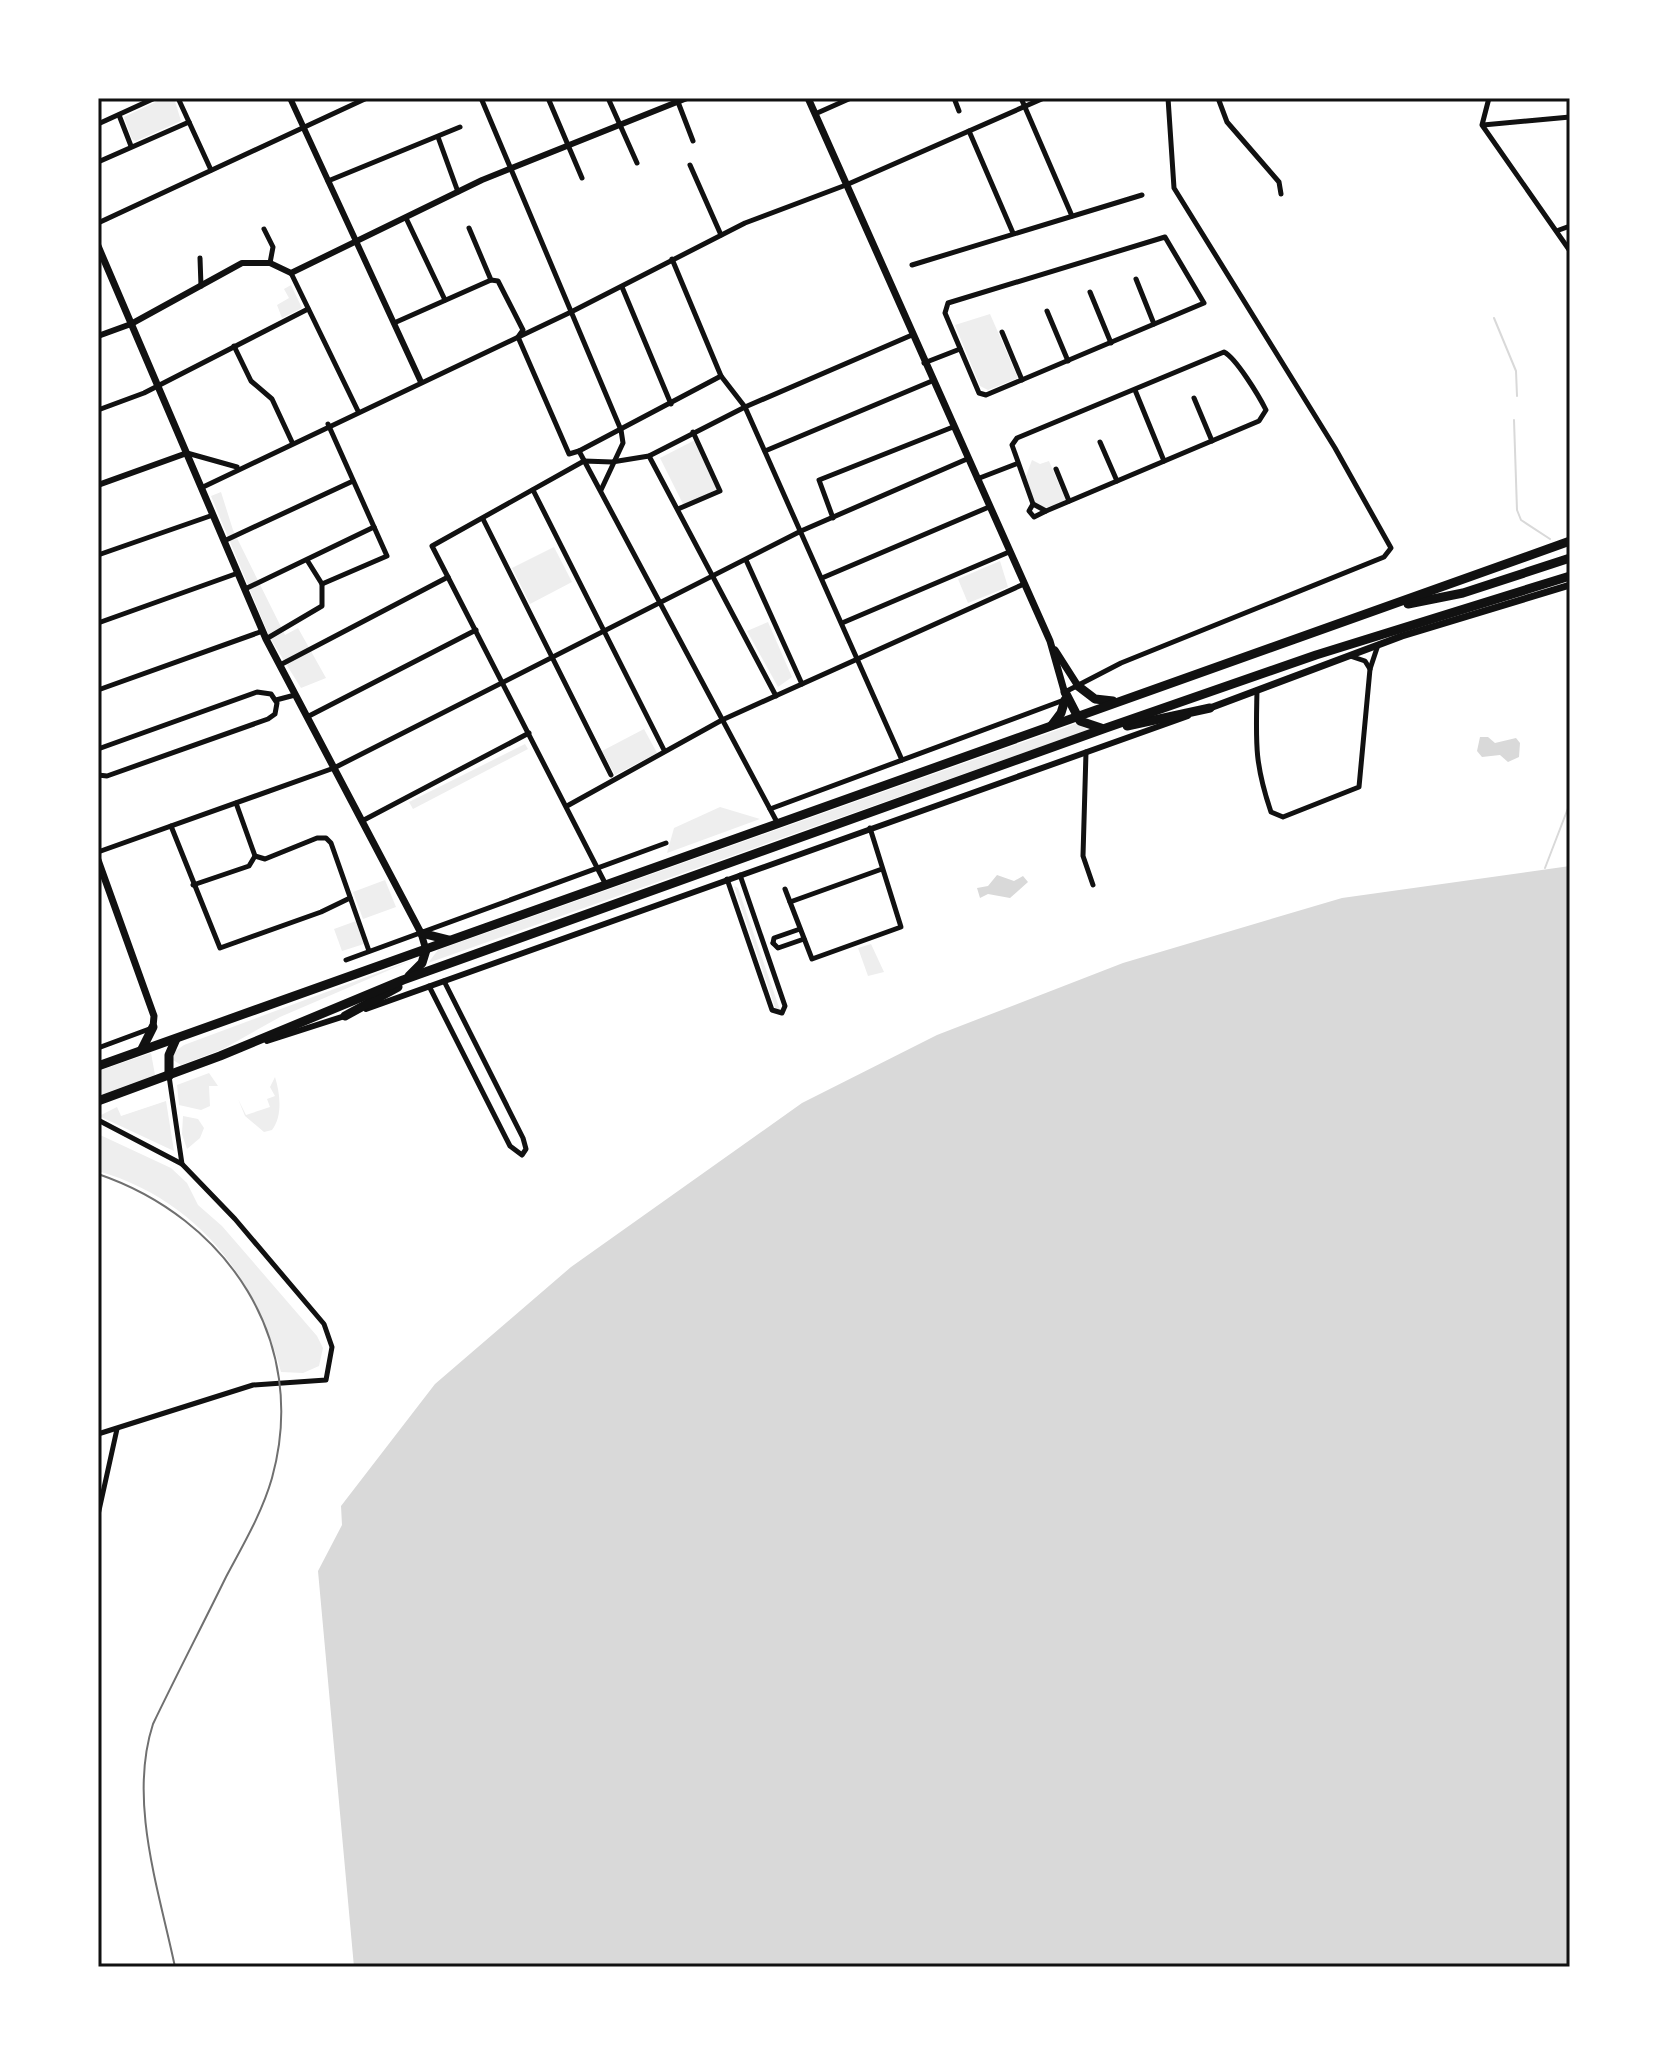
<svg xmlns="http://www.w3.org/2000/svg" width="1668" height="2065" font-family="Spectral,serif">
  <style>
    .green { fill: #eee }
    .water { fill: #d9d9d9 }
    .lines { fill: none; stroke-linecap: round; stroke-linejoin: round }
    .stream { stroke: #d9d9d9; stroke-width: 2 }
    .minor { stroke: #111; stroke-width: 5 }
    .tertiary { stroke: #111; stroke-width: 6 }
    .secondary { stroke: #111; stroke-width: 7 }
    .trunk { stroke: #111; stroke-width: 9 }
    .rail { stroke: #707070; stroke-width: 2 }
    .neatline { fill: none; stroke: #111; stroke-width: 3 }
  </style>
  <rect width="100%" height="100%" fill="#fff"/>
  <g class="green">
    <path d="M 164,98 L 174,98 L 181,121 L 136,141 L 132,139 L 124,117 Z"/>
    <path d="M 291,285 L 302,308 L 282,318 L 277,305 L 289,298 L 284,289 Z"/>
    <path d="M 990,314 L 1018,378 L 988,390 L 980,386 L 955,325 Z"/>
    <path d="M 695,440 L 718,490 L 684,506 L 660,458 Z"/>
    <path d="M 1032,460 L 1040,464 L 1049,461 L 1066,501 L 1045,508 L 1034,502 L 1026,476 Z"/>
    <path d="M 221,492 L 233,530 L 285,635 L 298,628 L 326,678 L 301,688 L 270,638 L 211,496 Z"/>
    <path d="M 554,547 L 572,582 L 530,604 L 512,568 Z"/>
    <path d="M 1000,561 L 1008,587 L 968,603 L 958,579 Z"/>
    <path d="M 768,622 L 792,677 L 778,687 L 747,631 Z"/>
    <path d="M 1077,723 L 1088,730 L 428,963 L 438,950 Z"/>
    <path d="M 644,729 L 657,753 L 615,775 L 602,751 Z"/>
    <path d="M 525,744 L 528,749 L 413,809 L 409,802 Z"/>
    <path d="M 720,807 L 760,819 L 667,853 L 674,828 Z"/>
    <path d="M 385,880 L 396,907 L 363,919 L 353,892 Z"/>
    <path d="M 734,886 L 738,888 L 780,1010 L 776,1010 Z"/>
    <path d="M 356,921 L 364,944 L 342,951 L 334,929 Z"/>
    <path d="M 871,944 L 884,972 L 868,976 L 858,948 Z"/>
    <path d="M 415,959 L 280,1017 L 223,1049 L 181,1065 L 173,1060 L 174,1052 L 184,1045 Z"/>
    <path d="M 151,1053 L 155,1075 L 98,1096 L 98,1071 Z"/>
    <path d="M 209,1073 L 218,1086 L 209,1086 L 210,1106 L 201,1110 L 179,1105 L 177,1085 Z"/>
    <path d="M 275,1077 C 280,1093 283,1116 272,1130 L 264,1132 L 245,1116 L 238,1099 L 246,1115 L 270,1107 L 267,1099 L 275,1096 L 270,1087 Z"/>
    <path d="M 166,1101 L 174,1151 L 99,1116 L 117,1107 L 121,1116 Z"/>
    <path d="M 183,1116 L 198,1119 L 204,1128 L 200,1138 L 187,1149 L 182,1134 Z"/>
    <path d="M 98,1134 L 171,1168 L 187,1183 L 198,1205 L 222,1226 L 317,1336 L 323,1348 L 319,1366 L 303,1373 L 281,1372 C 256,1277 196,1199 98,1171 Z"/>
  </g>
  <g class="water">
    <path d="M 1480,737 L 1488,737 L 1495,743 L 1516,738 L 1520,743 L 1519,757 L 1508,762 L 1500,755 L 1482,757 L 1477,751 Z"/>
    <path d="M 1570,866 L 1570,1967 L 354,1967 L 318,1571 L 342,1525 L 341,1506 L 435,1384 L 571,1267 L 802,1103 L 937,1035 L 1123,963 L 1342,898 Z"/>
    <path d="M 997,875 L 1014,881 L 1023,876 L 1028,882 L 1010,898 L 988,894 L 980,898 L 977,888 L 988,886 Z"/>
  </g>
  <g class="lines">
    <g class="stream">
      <path d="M 1494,318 L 1516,371 L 1517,396"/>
      <path d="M 1514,420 L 1517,510 L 1521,520 L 1550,539"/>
      <path d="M 1545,868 L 1570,803"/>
    </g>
    <g class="minor">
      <path d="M 178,98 L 211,170"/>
      <path d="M 481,98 L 621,430 L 623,443 L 601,490"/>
      <path d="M 548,98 L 582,178"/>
      <path d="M 608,98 L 637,163"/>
      <path d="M 954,98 L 959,111"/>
      <path d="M 1021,98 L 1072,216"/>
      <path d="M 1218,98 L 1227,122 L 1279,182 L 1281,194"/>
      <path d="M 1489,98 L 1482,125 L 1570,251"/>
      <path d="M 678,102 L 693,141"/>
      <path d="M 815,114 L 851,98"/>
      <path d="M 119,115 L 131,146"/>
      <path d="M 98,124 L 155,98"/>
      <path d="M 1483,125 L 1570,117"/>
      <path d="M 969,131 L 1013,233"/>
      <path d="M 438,137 L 458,192"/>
      <path d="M 98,162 L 189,122"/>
      <path d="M 690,165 L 721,235"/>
      <path d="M 328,181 L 460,127"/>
      <path d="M 406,218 L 445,300"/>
      <path d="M 98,223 L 367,98"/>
      <path d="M 469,228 L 491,280 L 498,281 L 523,330 L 518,337 L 569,454 L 579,451 L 778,824"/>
      <path d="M 264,229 L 273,247 L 270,263"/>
      <path d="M 1559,230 L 1570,226"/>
      <path d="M 1165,237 L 1204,303 L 986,395 L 979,393 L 945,313 L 948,303 Z"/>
      <path d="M 200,258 L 201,286"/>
      <path d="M 672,259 L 721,376 L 745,407 L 902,760"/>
      <path d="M 912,265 L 1142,195"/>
      <path d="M 291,273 L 358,411"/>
      <path d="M 1136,279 L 1154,324"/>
      <path d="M 622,287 L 671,404"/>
      <path d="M 1090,292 L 1111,343"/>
      <path d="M 1047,311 L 1068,361"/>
      <path d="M 394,323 L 491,280"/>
      <path d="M 1002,332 L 1022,380"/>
      <path d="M 234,346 L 251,381 L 272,399 L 292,442"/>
      <path d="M 1224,352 C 1236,358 1259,396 1266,410 L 1259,421 L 1046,511 L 1033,504 L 1012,445 L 1017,438 Z"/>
      <path d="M 924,363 L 960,349"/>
      <path d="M 1135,390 L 1164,461"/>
      <path d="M 1194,398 L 1212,441"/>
      <path d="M 98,410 L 144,393 L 308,309"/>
      <path d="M 1100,442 L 1117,481"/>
      <path d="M 579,451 L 721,376"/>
      <path d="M 765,451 L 932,381"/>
      <path d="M 187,453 L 237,467"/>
      <path d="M 649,456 L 776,696"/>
      <path d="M 1056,469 L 1069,501"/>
      <path d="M 977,479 L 1016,464"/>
      <path d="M 201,488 L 571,312 L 745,223 L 846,185 L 1044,98"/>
      <path d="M 533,490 L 664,750"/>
      <path d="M 1033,504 L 1029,511 L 1034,517 L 1046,511"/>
      <path d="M 678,509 L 720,491 L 693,432"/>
      <path d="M 833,518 L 819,480 L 953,427"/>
      <path d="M 483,519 L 611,775"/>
      <path d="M 224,541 L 353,481"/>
      <path d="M 98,555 L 213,515"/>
      <path d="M 746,560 L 802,684"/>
      <path d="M 822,578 L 989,507"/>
      <path d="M 322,584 L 387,556 L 328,424"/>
      <path d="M 245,589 L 374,527"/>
      <path d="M 98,623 L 238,573"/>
      <path d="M 842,623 L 1009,552"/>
      <path d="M 266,639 L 322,606 L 322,584 L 307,560"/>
      <path d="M 1350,656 L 1365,661 L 1370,669"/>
      <path d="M 280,665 L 448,577"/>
      <path d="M 98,690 L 263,631"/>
      <path d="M 1257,690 C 1256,742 1254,762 1271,812 L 1283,817 L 1359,787 L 1370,669 L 1378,645"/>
      <path d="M 1065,692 L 1121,663 L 1384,557 L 1391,548 L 1335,448 L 1174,188 L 1168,98"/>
      <path d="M 276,700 L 295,695"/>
      <path d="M 307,717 L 476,630"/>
      <path d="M 98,749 L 257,692 L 271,694 L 277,703 L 275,714 L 268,719 L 107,776 L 98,775"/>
      <path d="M 1086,752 L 1083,856 L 1093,885"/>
      <path d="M 236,803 L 255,856 L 265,859 L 317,838 L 326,838 L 331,843 L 369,951"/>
      <path d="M 567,806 L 722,720 L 1024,584"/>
      <path d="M 770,809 L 1064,700"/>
      <path d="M 362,821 L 529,733"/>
      <path d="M 171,826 L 220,948 L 321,912 L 350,898"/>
      <path d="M 98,852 L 334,768 L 801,531 L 967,459"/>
      <path d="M 727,879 L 772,1010 L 782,1013 L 785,1006 L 740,875"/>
      <path d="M 193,885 L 249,866 L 255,856"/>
      <path d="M 606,885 L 432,546 L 584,461 L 612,462 L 649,456 L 745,407 L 912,335"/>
      <path d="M 785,889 L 812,959 L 901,927 L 870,828"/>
      <path d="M 790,902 L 882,869"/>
      <path d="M 773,943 L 778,948 L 804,939"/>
      <path d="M 773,943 L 774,938 L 800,929"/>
      <path d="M 346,960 L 666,843"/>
      <path d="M 429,986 L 510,1146 L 522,1155 L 526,1149 L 523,1138 L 444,981"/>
      <path d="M 98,1048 L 152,1028"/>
      <path d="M 98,1120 L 182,1164"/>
      <path d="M 98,1434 L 253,1385 L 326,1380 L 332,1347 L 324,1324 L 235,1219 L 182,1164 L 169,1076"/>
      <path d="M 98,1515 L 117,1429"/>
    </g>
    <g class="tertiary">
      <path d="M 290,98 L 421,382"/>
      <path d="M 98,336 L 131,324 L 242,263 L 270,263 L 291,273 L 482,180 L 687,98"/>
      <path d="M 98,485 L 187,453"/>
      <path d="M 366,1009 L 1188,716"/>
      <path d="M 267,1041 L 348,1015"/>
    </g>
    <g class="secondary">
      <path d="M 808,98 L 1050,641 L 1065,694"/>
      <path d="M 98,246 L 266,639 L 421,933 L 426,950"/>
      <path d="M 1055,650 L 1078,686"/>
      <path d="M 1210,708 L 1402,636 L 1570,585"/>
      <path d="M 98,860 L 154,1016 L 153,1027"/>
    </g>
    <g class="trunk">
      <path d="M 1408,604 L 1463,593 L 1570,558"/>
      <path d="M 1078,686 L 1095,699 L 1113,701"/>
      <path d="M 1065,692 L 1080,721 L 1101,728"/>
      <path d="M 1052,725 L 1061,713 L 1065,700"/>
      <path d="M 1127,726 L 1210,708"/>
      <path d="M 421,933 L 449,940"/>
      <path d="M 409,976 L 422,963 L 426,950"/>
      <path d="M 345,1016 L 398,987"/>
      <path d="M 142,1049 L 153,1027"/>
      <path d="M 98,1066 L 1570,541"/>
      <path d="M 169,1076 L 169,1055 L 176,1039"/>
      <path d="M 98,1101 L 220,1056 L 403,980 L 1106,728 L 1316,655 L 1570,576"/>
    </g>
    <path class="rail" d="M 98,1174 C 227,1218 310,1341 272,1478 C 262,1513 243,1545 226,1577 C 202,1626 177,1674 153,1724 C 128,1801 159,1890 175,1967"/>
  </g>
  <rect width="1668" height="2065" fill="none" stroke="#ffffff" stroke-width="200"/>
  <rect x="100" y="100" width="1468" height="1865" class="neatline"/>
</svg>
